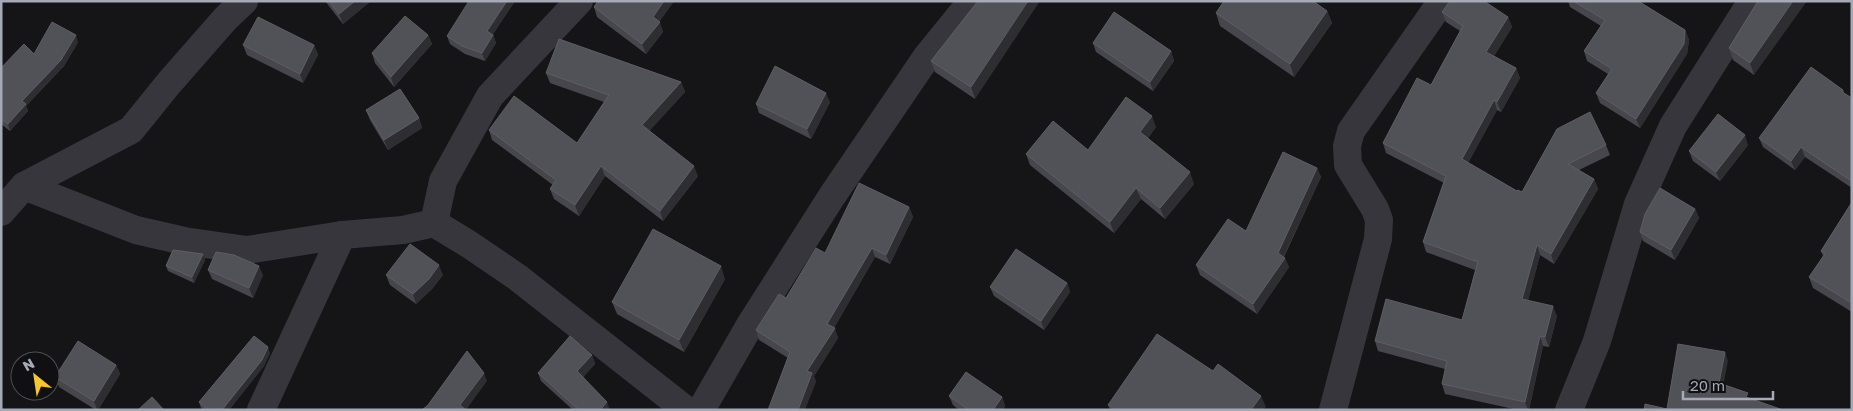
<svg xmlns="http://www.w3.org/2000/svg" width="1853" height="411" font-family="'Golos Text',sans-serif">
  <style>
    .lines { fill: none; stroke-linecap: round; stroke-linejoin: round }
    .street { stroke: #36363c; stroke-width: 28 }
    .wall { fill: #46464c }
    .shaded-wall { fill: #2e2e32 }
    .building { fill: #515158; stroke: #5e5f66 }
  </style>
  <rect width="100%" height="100%" fill="#151517"/>
  <g class="lines">
    <g class="street">
      <path d="M 24,186 L 136,230 L 184,241 L 247,250 L 342,235 L 403,230 L 434,223 L 470,245 L 517,277 L 686,410"/>
      <path d="M 1,212 L 24,186 L 131,130 L 169,83 L 226,18 L 244,1"/>
      <path d="M 434,223 L 443,181 L 490,96 L 579,1"/>
      <path d="M 261,410 L 342,235"/>
      <path d="M 701,410 L 750,325 L 832,196 L 928,55 L 972,1"/>
      <path d="M 1333,410 L 1378,239 L 1379,220 L 1375,209 L 1348,165 L 1347,146 L 1351,131 L 1442,1"/>
      <path d="M 1569,410 L 1597,341 L 1638,204 L 1673,126 L 1752,1"/>
    </g>
  </g>
  <g class="wall">
    <path d="M 325,1 L 371,1 L 343,24 Z"/>
    <path d="M 515,1 L 493,34 L 496,43 L 485,61 L 465,54 L 450,44 L 447,36 Z"/>
    <path d="M 598,1 L 674,1 L 659,22 L 663,32 L 646,54 L 597,17 L 594,7 Z"/>
    <path d="M 978,1 L 975,99 L 935,72 L 931,61 Z"/>
    <path d="M 1568,1 L 1638,1 L 1685,30 L 1689,40 L 1687,54 L 1640,128 L 1600,103 L 1596,93 L 1608,74 L 1587,61 L 1584,51 L 1601,26 L 1570,7 Z"/>
    <path d="M 1758,1 L 1754,75 L 1733,60 L 1729,48 Z"/>
    <path d="M 1327,11 L 1332,23 L 1294,77 L 1220,26 L 1216,13 Z"/>
    <path d="M 1442,12 L 1508,17 L 1512,27 L 1494,56 L 1516,68 L 1520,78 L 1501,112 L 1497,110 L 1468,163 L 1517,191 L 1522,192 L 1557,129 L 1606,145 L 1610,155 L 1579,170 L 1594,179 L 1598,189 L 1554,264 L 1540,255 L 1528,300 L 1557,316 L 1549,347 L 1543,346 L 1529,410 L 1518,410 L 1445,394 L 1442,384 L 1445,369 L 1378,351 L 1375,341 L 1462,320 L 1475,270 L 1426,252 L 1423,242 L 1444,183 L 1386,153 L 1383,143 L 1431,85 L 1460,31 L 1446,22 Z"/>
    <path d="M 428,35 L 432,44 L 394,87 L 375,63 L 372,53 Z"/>
    <path d="M 78,42 L 64,66 L 26,106 L 28,111 L 10,131 L 1,124 L 1,68 L 34,54 Z"/>
    <path d="M 1093,43 L 1171,51 L 1174,61 L 1153,91 L 1096,52 Z"/>
    <path d="M 243,45 L 314,45 L 318,55 L 303,83 L 247,55 Z"/>
    <path d="M 546,73 L 681,82 L 685,92 L 649,131 L 698,176 L 663,221 L 605,176 L 579,216 L 554,199 L 550,189 L 553,185 L 492,140 L 489,130 L 577,143 L 604,102 L 550,83 Z"/>
    <path d="M 1843,90 L 1845,94 L 1852,98 L 1852,188 L 1805,157 L 1795,170 L 1763,147 L 1759,138 Z"/>
    <path d="M 830,102 L 811,139 L 759,113 L 756,104 Z"/>
    <path d="M 366,110 L 419,118 L 422,128 L 388,150 L 370,120 Z"/>
    <path d="M 1156,127 L 1148,138 L 1194,184 L 1165,219 L 1141,199 L 1114,233 L 1030,165 L 1026,154 L 1088,150 Z"/>
    <path d="M 1748,145 L 1720,181 L 1693,161 L 1689,151 Z"/>
    <path d="M 1317,168 L 1321,177 L 1284,257 L 1289,267 L 1257,314 L 1200,275 L 1196,265 L 1246,231 Z"/>
    <path d="M 1852,202 L 1852,312 L 1813,288 L 1809,277 L 1823,256 L 1821,251 Z"/>
    <path d="M 909,207 L 913,217 L 890,264 L 875,257 L 834,328 L 838,338 L 814,376 L 816,382 L 788,358 L 759,340 L 756,330 L 786,298 L 825,253 Z"/>
    <path d="M 1695,209 L 1699,218 L 1675,260 L 1643,241 L 1640,232 Z"/>
    <path d="M 203,254 L 205,260 L 194,283 L 168,271 L 166,266 Z"/>
    <path d="M 208,270 L 263,275 L 253,298 L 212,279 Z"/>
    <path d="M 386,275 L 443,275 L 432,289 L 416,304 L 390,285 Z"/>
    <path d="M 725,279 L 684,352 L 617,314 L 612,302 Z"/>
    <path d="M 1067,283 L 1070,292 L 1044,330 L 994,296 L 990,287 Z"/>
    <path d="M 270,353 L 264,366 L 229,410 L 203,410 L 201,408 L 199,402 Z"/>
    <path d="M 592,355 L 595,364 L 583,377 L 610,410 L 573,410 L 541,381 L 538,373 Z"/>
    <path d="M 116,365 L 120,374 L 98,410 L 96,410 L 59,387 L 55,377 Z"/>
    <path d="M 949,396 L 1002,397 L 1005,406 L 1003,410 L 959,410 L 953,405 Z"/>
    <path d="M 1108,405 L 1116,410 L 1110,410 Z"/>
  </g>
  <g class="shaded-wall">
    <path d="M 355,1 L 371,1 L 343,24 L 339,14 Z"/>
    <path d="M 507,1 L 515,1 L 490,39 L 487,31 Z"/>
    <path d="M 664,1 L 674,1 L 656,26 L 653,17 Z"/>
    <path d="M 1028,1 L 1040,1 L 975,99 L 971,87 Z"/>
    <path d="M 1793,1 L 1807,1 L 1754,75 L 1750,63 Z"/>
    <path d="M 1327,11 L 1332,23 L 1294,77 L 1290,64 Z"/>
    <path d="M 1508,17 L 1512,27 L 1490,62 L 1486,52 Z"/>
    <path d="M 660,22 L 663,32 L 646,54 L 642,44 Z"/>
    <path d="M 1685,30 L 1689,40 L 1687,54 L 1640,128 L 1636,119 Z"/>
    <path d="M 76,35 L 78,42 L 64,66 L 26,106 L 28,111 L 10,131 L 8,124 L 22,101 Z"/>
    <path d="M 428,35 L 432,44 L 394,87 L 391,77 Z"/>
    <path d="M 493,35 L 496,43 L 485,61 L 482,53 Z"/>
    <path d="M 314,45 L 318,55 L 303,83 L 300,74 Z"/>
    <path d="M 1171,51 L 1174,61 L 1153,91 L 1150,82 Z"/>
    <path d="M 1516,68 L 1520,78 L 1501,112 L 1497,102 Z"/>
    <path d="M 681,82 L 685,92 L 645,136 L 642,125 Z"/>
    <path d="M 826,93 L 830,102 L 811,139 L 807,129 Z"/>
    <path d="M 1494,100 L 1497,110 L 1465,169 L 1462,159 Z"/>
    <path d="M 1152,116 L 1156,127 L 1144,143 L 1140,132 Z"/>
    <path d="M 419,118 L 422,128 L 388,150 L 384,140 Z"/>
    <path d="M 1745,135 L 1748,145 L 1720,181 L 1716,172 Z"/>
    <path d="M 1801,147 L 1805,157 L 1795,170 L 1791,161 Z"/>
    <path d="M 601,166 L 605,176 L 579,216 L 575,205 Z"/>
    <path d="M 694,166 L 698,176 L 663,221 L 660,211 Z"/>
    <path d="M 1317,168 L 1321,177 L 1281,262 L 1278,253 Z"/>
    <path d="M 1190,172 L 1194,184 L 1165,219 L 1160,208 Z"/>
    <path d="M 1594,179 L 1598,189 L 1554,264 L 1551,254 Z"/>
    <path d="M 1136,188 L 1141,199 L 1114,233 L 1110,222 Z"/>
    <path d="M 909,207 L 913,217 L 890,264 L 886,255 Z"/>
    <path d="M 1695,209 L 1699,218 L 1675,260 L 1671,250 Z"/>
    <path d="M 1537,245 L 1540,255 L 1526,309 L 1522,299 Z"/>
    <path d="M 872,248 L 875,257 L 831,333 L 827,324 Z"/>
    <path d="M 203,254 L 205,260 L 194,283 L 192,277 Z"/>
    <path d="M 1285,258 L 1289,267 L 1257,314 L 1253,304 Z"/>
    <path d="M 439,265 L 443,275 L 432,289 L 416,304 L 413,294 Z"/>
    <path d="M 259,266 L 263,275 L 253,298 L 249,288 Z"/>
    <path d="M 721,266 L 725,279 L 684,352 L 679,340 Z"/>
    <path d="M 1067,283 L 1070,292 L 1044,330 L 1041,321 Z"/>
    <path d="M 1553,306 L 1557,316 L 1549,347 L 1545,337 Z"/>
    <path d="M 835,328 L 838,338 L 814,376 L 816,382 L 805,410 L 798,410 L 807,371 Z"/>
    <path d="M 1540,336 L 1543,346 L 1529,410 L 1528,410 L 1525,402 Z"/>
    <path d="M 268,347 L 270,353 L 264,366 L 229,410 L 222,410 Z"/>
    <path d="M 1725,352 L 1728,361 L 1722,392 L 1719,383 Z"/>
    <path d="M 592,355 L 595,364 L 581,380 L 577,371 Z"/>
    <path d="M 116,365 L 120,374 L 98,410 L 97,410 L 94,401 Z"/>
    <path d="M 484,373 L 487,381 L 466,410 L 460,405 Z"/>
    <path d="M 1261,396 L 1266,407 L 1263,410 L 1251,410 Z"/>
    <path d="M 1002,397 L 1005,406 L 1003,410 L 993,410 Z"/>
    <path d="M 607,402 L 610,410 L 600,410 Z"/>
  </g>
  <g class="building">
    <path d="M 329,1 L 355,1 L 339,14 Z"/>
    <path d="M 469,1 L 507,1 L 487,31 L 493,35 L 482,53 L 462,46 L 447,36 Z"/>
    <path d="M 598,1 L 664,1 L 653,17 L 660,22 L 642,44 L 594,7 Z"/>
    <path d="M 978,1 L 1028,1 L 971,87 L 931,61 Z"/>
    <path d="M 1224,1 L 1313,1 L 1327,11 L 1290,64 L 1216,13 Z"/>
    <path d="M 1450,1 L 1484,1 L 1508,17 L 1486,52 L 1516,68 L 1497,102 L 1494,100 L 1462,159 L 1517,191 L 1518,190 L 1522,192 L 1557,129 L 1590,112 L 1606,145 L 1568,164 L 1594,179 L 1551,254 L 1537,245 L 1522,299 L 1553,306 L 1545,337 L 1540,336 L 1525,402 L 1442,384 L 1447,361 L 1375,341 L 1386,299 L 1462,320 L 1478,262 L 1423,242 L 1446,176 L 1383,143 L 1417,78 L 1431,85 L 1463,26 L 1442,12 Z"/>
    <path d="M 1573,1 L 1638,1 L 1685,30 L 1684,44 L 1636,119 L 1596,93 L 1612,69 L 1584,51 L 1605,20 Z"/>
    <path d="M 1758,1 L 1793,1 L 1750,63 L 1729,48 Z"/>
    <path d="M 1114,12 L 1171,51 L 1150,82 L 1093,43 Z"/>
    <path d="M 405,16 L 428,35 L 391,77 L 372,53 Z"/>
    <path d="M 258,17 L 314,45 L 300,74 L 243,45 Z"/>
    <path d="M 52,22 L 76,35 L 61,60 L 22,101 L 26,104 L 8,124 L 1,119 L 1,68 L 24,44 L 34,54 Z"/>
    <path d="M 559,39 L 681,82 L 642,125 L 694,166 L 660,211 L 601,166 L 575,205 L 550,189 L 556,180 L 489,130 L 514,96 L 577,143 L 609,95 L 546,73 Z"/>
    <path d="M 775,66 L 826,93 L 807,129 L 756,104 Z"/>
    <path d="M 1811,67 L 1843,90 L 1842,92 L 1852,98 L 1852,177 L 1850,180 L 1801,147 L 1791,161 L 1759,138 Z"/>
    <path d="M 400,89 L 419,118 L 384,140 L 366,110 Z"/>
    <path d="M 1126,97 L 1152,116 L 1140,132 L 1190,172 L 1160,208 L 1136,188 L 1110,222 L 1026,154 L 1053,121 L 1088,150 Z"/>
    <path d="M 1718,114 L 1745,135 L 1716,172 L 1689,151 Z"/>
    <path d="M 1283,152 L 1317,168 L 1278,253 L 1285,258 L 1253,304 L 1196,265 L 1228,219 L 1246,231 Z"/>
    <path d="M 859,183 L 909,207 L 886,255 L 872,248 L 827,324 L 835,328 L 807,371 L 812,373 L 798,410 L 768,410 L 790,352 L 756,330 L 779,294 L 786,298 L 816,248 L 825,253 Z"/>
    <path d="M 1660,188 L 1695,209 L 1671,250 L 1640,232 L 1645,214 Z"/>
    <path d="M 1852,202 L 1852,303 L 1809,277 L 1825,254 L 1821,251 Z"/>
    <path d="M 653,229 L 721,266 L 679,340 L 612,302 Z"/>
    <path d="M 410,244 L 439,265 L 429,279 L 413,294 L 386,275 Z"/>
    <path d="M 1016,249 L 1067,283 L 1041,321 L 990,287 Z"/>
    <path d="M 173,250 L 203,254 L 192,277 L 166,266 Z"/>
    <path d="M 216,252 L 234,255 L 259,266 L 249,288 L 208,270 Z"/>
    <path d="M 1157,334 L 1213,371 L 1218,364 L 1261,396 L 1251,410 L 1116,410 L 1108,405 Z"/>
    <path d="M 254,336 L 268,347 L 262,360 L 222,410 L 208,410 L 199,402 Z"/>
    <path d="M 570,336 L 592,355 L 577,371 L 607,402 L 600,410 L 579,410 L 538,373 Z"/>
    <path d="M 78,341 L 116,365 L 94,401 L 55,377 Z"/>
    <path d="M 1678,344 L 1725,352 L 1719,383 L 1748,393 L 1746,397 L 1783,410 L 1644,410 L 1645,404 L 1667,409 Z"/>
    <path d="M 467,351 L 484,373 L 460,405 L 466,410 L 422,410 L 428,405 Z"/>
    <path d="M 966,372 L 1002,397 L 993,410 L 969,410 L 949,396 Z"/>
    <path d="M 152,397 L 164,410 L 138,410 Z"/>
  </g>
  <rect width="1853" height="411" fill="none" stroke="#a6aab7" stroke-width="5"/>
  <g transform="translate(35 376) rotate(330)"><circle r="24" fill="#101012" stroke="#4c4e54"/>
  <path d="M0-4L9 19L0 12L-9 19Z" fill="#f7c62d"/>
  <text y="-8" font-size="14" font-weight="bold" text-anchor="middle" fill="#a6aab7">N</text>
  </g>
  <path d="M1683 391v8h90v-8" fill="none" stroke="#a6aab7" stroke-width="2.5"/>
  <text x="1690" y="391" font-size="15" fill="#a6aab7" stroke="#101012" stroke-width="4" paint-order="stroke">20 m</text>
</svg>
